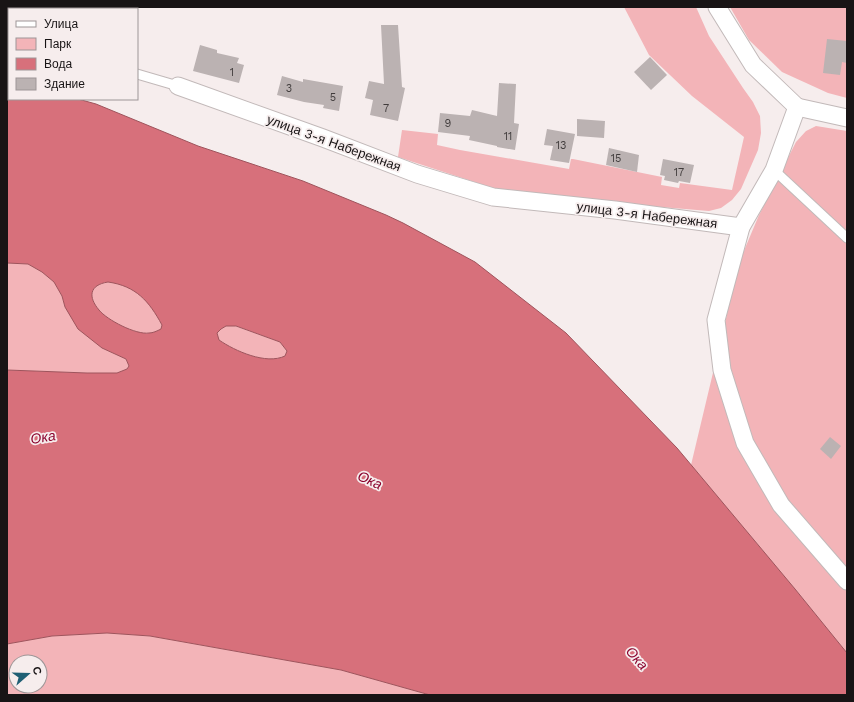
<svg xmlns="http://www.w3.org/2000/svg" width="854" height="702" font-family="'Work Sans',sans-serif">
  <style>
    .green { fill: #f3b4b8; fill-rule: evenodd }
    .water { fill: #d7707b; stroke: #9e545c; fill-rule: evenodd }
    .building { fill: #bbb2b2 }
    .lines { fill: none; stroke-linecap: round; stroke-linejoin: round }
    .lane-casing { stroke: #c2b9b9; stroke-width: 11 }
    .street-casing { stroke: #c2b9b9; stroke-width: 19 }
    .lane { stroke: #fff; stroke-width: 9 }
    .street { stroke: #fff; stroke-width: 17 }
    .labels { text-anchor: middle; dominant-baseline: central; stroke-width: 3.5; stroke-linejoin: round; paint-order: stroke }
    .number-label { font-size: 11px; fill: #413c3c }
    .street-label { font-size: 13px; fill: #181415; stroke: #f6eded }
    .water-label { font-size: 14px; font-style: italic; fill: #8a032d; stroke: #f6eded }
  </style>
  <rect width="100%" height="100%" fill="#f6eded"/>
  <g class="green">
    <path d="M 624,7 L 696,7 L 709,36 L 743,88 L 753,102 L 760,116 L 761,133 L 758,150 L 741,189 L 732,200 L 721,208 L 709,211 L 637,205 L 499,190 L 398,157 L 402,130 L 438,134 L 437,145 L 460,150 L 569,169 L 571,159 L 573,159 L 662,177 L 661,185 L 679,188 L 680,183 L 732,190 L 744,137 L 692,96 L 649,55 Z"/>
    <path d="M 730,7 L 847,7 L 847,98 L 828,93 L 782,72 L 749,40 Z"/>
    <path d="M 816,126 L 847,131 L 847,653 L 795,589 L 691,465 L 732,293 L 738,265 L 759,215 L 796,142 L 806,131 Z"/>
    <path d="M 7,263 L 28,264 L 42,272 L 54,282 L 62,296 L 65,307 L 102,348 L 126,359 L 129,366 L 127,369 L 117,373 L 88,373 L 7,370 Z"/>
    <path d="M 108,282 C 137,286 149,301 162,325 L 161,329 C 157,331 153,333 149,333 C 136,335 107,320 99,310 C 88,297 89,285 108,282 Z"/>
    <path d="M 226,326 L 235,326 L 280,342 L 287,351 L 285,356 C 266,365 235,351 219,340 L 217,333 L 221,329 Z"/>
    <path d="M 107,633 L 150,636 L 341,670 L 430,695 L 7,695 L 7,644 L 52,636 ZM 16,662 L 40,662 L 40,686 L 16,686 Z"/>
  </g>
  <path class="water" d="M 7,78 L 9,78 L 9,99 L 78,99 L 96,104 L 198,146 L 303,181 L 386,215 L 403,223 L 475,262 L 566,333 L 677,448 L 795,589 L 847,653 L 847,695 L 430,695 L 341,670 L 150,636 L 107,633 L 52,636 L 7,644 L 7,370 L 87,373 L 117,373 L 127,369 L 129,366 L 126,359 L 102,348 L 78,329 L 65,307 L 62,296 L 54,282 L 42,272 L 28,264 L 7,263 ZM 108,282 C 136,286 149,301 162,325 L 161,329 C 157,331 153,333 149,333 C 136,335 107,320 99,310 C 88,297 89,285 108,282 ZM 226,326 L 236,326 L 280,342 L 287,351 L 285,356 C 266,365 235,351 219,340 L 217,333 L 221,329 Z"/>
  <g class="building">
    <path d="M 381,25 L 398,25 L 402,87 L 405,88 L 398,121 L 370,115 L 373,100 L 365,98 L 369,81 L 384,84 Z"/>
    <path d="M 827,39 L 847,41 L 847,63 L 842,62 L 840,75 L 823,73 Z"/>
    <path d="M 200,45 L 217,50 L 217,53 L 239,58 L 237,63 L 244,65 L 239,83 L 193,71 Z"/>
    <path d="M 650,57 L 667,75 L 651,90 L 634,72 Z"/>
    <path d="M 282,76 L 303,82 L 303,79 L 343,86 L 339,111 L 323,108 L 324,105 L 304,102 L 277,95 Z"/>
    <path d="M 499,83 L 516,84 L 514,123 L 519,124 L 515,150 L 497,147 L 497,146 L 469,140 L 470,136 L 438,132 L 440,113 L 470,116 L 472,110 L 497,116 Z"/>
    <path d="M 577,119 L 605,121 L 604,138 L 577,136 Z"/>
    <path d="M 547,129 L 575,134 L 569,163 L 550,160 L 553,146 L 544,145 Z"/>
    <path d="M 609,148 L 639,155 L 637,172 L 606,165 Z"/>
    <path d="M 663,159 L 694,165 L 690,183 L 679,181 L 678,183 L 664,180 L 665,176 L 660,175 Z"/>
    <path d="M 830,437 L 841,446 L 831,459 L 820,449 Z"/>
  </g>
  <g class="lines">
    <g class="lane-casing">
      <g id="lane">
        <path d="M 7,38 L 9,38"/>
        <path d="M 137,74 L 178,86"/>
        <path d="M 774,170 L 847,238"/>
      </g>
    </g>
    <g class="street-casing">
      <g id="street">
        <path d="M 717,7 L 753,65 L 797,107"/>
        <path d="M 178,86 L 323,138 L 417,174 L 493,197 L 615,210 L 741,227"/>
        <path d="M 797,107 L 774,170 L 741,227 L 716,320 L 722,370 L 745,443 L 781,505 L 847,581"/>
        <path d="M 797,107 L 847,118"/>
      </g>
    </g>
    <use href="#lane" class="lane"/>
    <use href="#street" class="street"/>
  </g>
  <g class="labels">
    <g class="number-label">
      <text x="232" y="72">1</text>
      <text x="289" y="88">3</text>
      <text x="333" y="97">5</text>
      <text x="386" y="108">7</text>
      <text x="448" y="123">9</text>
      <text x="508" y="136">11</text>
      <text x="561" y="145">13</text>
      <text x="616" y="158">15</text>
      <text x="679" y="172">17</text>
    </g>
    <g class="street-label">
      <text transform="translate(334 143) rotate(20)">улица 3-я Набережная</text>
      <text transform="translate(647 215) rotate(7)">улица 3-я Набережная</text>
    </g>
    <g class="water-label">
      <text transform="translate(43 437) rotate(-9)">Ока</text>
      <text transform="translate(370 480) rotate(25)">Ока</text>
      <text transform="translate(637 658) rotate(49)">Ока</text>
    </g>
  </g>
  <rect width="854" height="702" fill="none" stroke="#181415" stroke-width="16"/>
  <rect x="8" y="8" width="130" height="92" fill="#f6eded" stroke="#9d9697"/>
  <rect x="16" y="21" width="20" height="6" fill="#ffffff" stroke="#9d9697"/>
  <text x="44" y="28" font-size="12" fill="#181415">Улица</text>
  <rect x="16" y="38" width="20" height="12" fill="#f3b4b8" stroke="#9d9697"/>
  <text x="44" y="48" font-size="12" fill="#181415">Парк</text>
  <rect x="16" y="58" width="20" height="12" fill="#d7707b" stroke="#9d9697"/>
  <text x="44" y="68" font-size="12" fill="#181415">Вода</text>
  <rect x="16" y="78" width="20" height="12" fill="#bbb2b2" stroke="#9d9697"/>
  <text x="44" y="88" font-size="12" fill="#181415">Здание</text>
  <g transform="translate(28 674) rotate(70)"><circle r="19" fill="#f6eded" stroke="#9d9697"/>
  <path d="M0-3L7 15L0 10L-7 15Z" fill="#1f5f74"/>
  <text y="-6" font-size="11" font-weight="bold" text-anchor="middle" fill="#181415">С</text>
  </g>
</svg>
